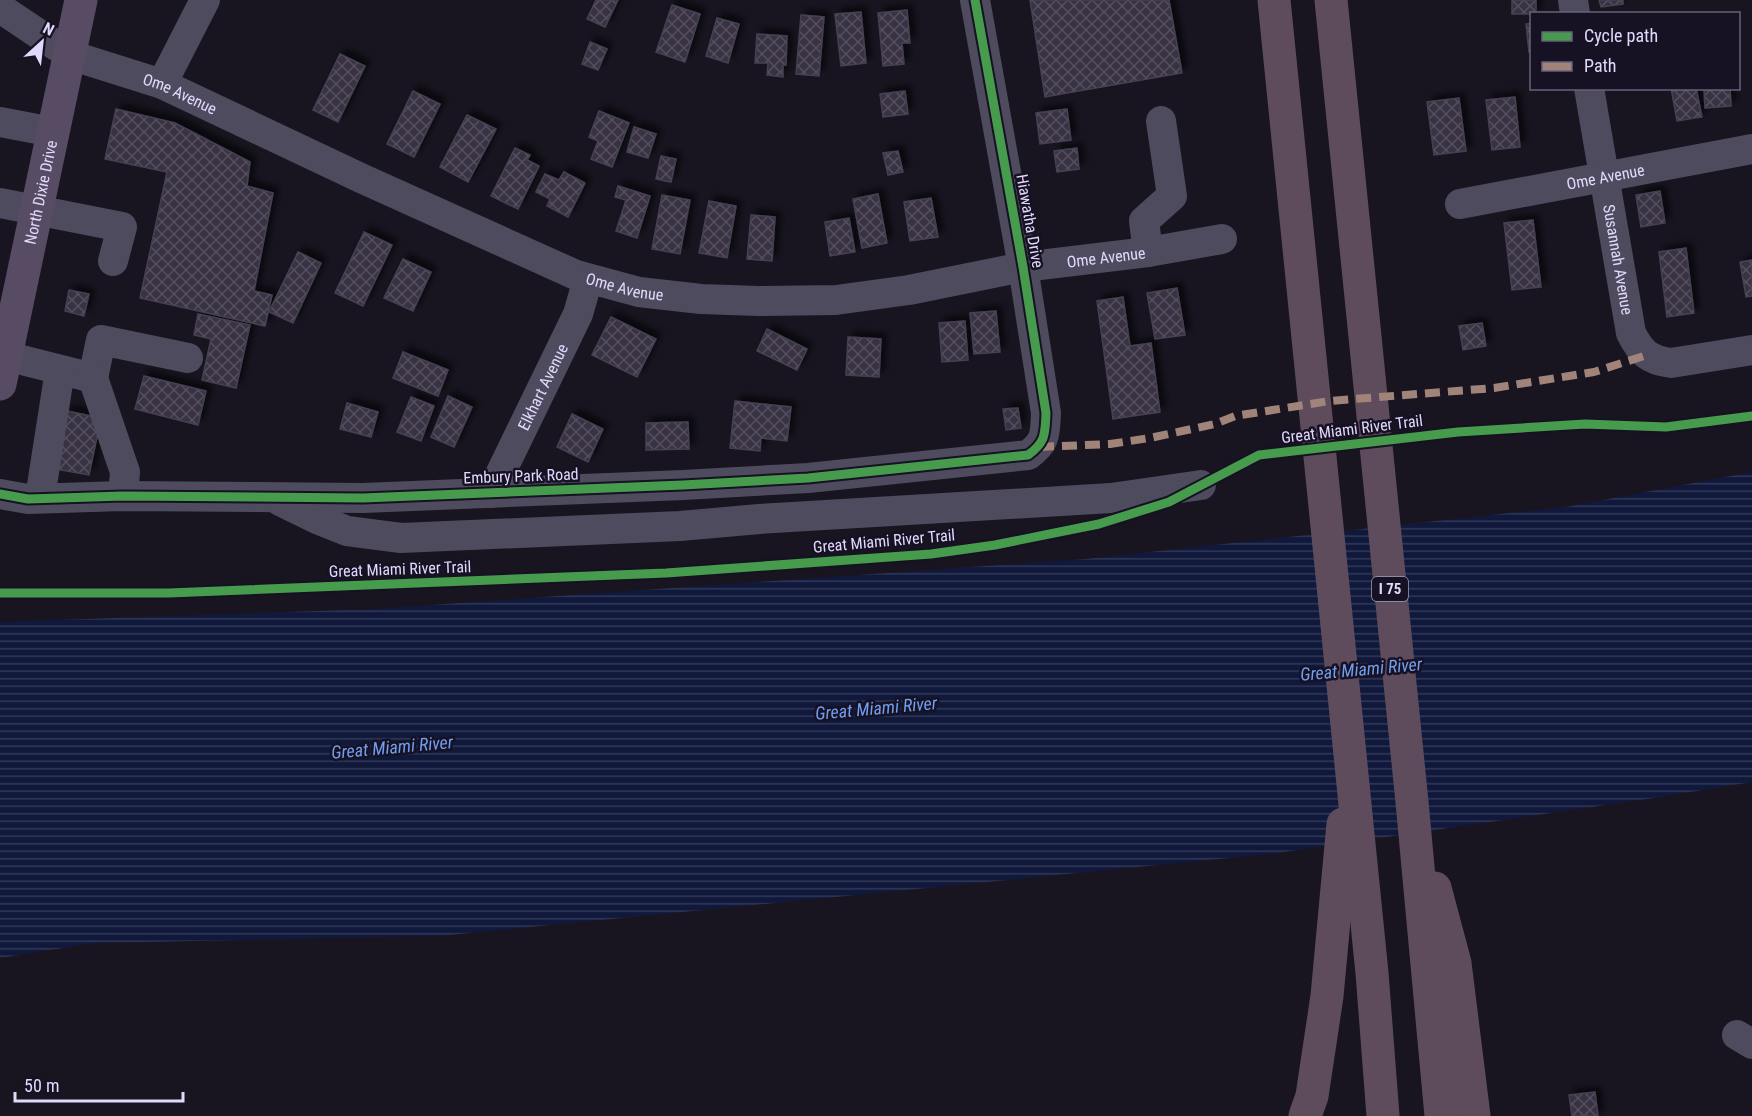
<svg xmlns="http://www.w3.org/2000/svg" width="1752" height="1116" font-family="'Roboto Condensed',sans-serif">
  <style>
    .water { fill: url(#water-rules) }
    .building { fill: url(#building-cross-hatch); stroke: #464152; stroke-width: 1.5; filter: url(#shadow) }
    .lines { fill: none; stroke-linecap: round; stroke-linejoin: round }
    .minor { stroke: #4f4b5f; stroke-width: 30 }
    .major { stroke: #584c64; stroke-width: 33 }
    .highway { stroke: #5e4c5d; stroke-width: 33 }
    .quiet { stroke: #a18479; stroke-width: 8; stroke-dasharray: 15 8; stroke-linecap: butt }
    .cycleway-casing { stroke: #171124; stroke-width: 13 }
    .cycleway { stroke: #469c4c; stroke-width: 9 }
    .labels { text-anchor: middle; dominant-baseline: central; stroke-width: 5; stroke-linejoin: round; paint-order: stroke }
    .shield { fill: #171124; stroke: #a59cba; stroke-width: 1.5 }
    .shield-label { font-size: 15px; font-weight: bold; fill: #e2d8fb }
    .street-label { font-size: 16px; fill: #e2d8fb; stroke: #171124 }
    .water-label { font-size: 18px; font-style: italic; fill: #709ff0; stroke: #171124 }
  </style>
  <defs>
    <pattern id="water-rules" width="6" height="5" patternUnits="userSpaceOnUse" patternTransform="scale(1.5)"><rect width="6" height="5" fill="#10183b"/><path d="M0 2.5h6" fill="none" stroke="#323958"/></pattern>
    <pattern id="building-cross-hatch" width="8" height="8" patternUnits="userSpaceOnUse" patternTransform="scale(1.5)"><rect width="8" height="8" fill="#383342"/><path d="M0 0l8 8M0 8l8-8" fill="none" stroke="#54505e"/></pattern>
    <filter id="shadow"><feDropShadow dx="5.5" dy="-5.5" stdDeviation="3" flood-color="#0009"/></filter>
  </defs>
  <rect width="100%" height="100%" fill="#181520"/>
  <path class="water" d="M 1752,472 L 1752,782 L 1654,798 L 1270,854 L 440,936 L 95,943 L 0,958 L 0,622 L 374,609 L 1086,559 L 1566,507 Z"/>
  <g class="building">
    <path d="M 596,0 L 618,0 L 605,27 L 587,19 Z"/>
    <path d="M 1030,0 L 1169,0 L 1182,73 L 1045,97 Z"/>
    <rect x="1512" y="0" width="24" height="14"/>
    <path d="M 1599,0 L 1623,0 L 1623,4 L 1601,7 Z"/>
    <path d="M 672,5 L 700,14 L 685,62 L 656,52 Z"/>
    <path d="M 907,10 L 910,43 L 902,43 L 904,64 L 883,66 L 878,13 Z"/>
    <path d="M 861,12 L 866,63 L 841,66 L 835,14 Z"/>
    <path d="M 801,15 L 824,17 L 819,76 L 796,74 Z"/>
    <path d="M 717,18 L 739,24 L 728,63 L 706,56 Z"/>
    <path d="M 1532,23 L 1532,51 L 1529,52 L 1526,24 Z"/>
    <path d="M 757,34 L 787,36 L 786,65 L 783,65 L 783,77 L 767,75 L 768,63 L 755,63 Z"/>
    <path d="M 590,42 L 607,49 L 598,70 L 582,64 Z"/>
    <path d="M 340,54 L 365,66 L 338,122 L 313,110 Z"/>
    <path d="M 1671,88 L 1696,88 L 1702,117 L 1677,121 Z"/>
    <path d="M 1704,88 L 1730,88 L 1731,106 L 1705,108 Z"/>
    <path d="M 413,91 L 440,104 L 414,157 L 387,144 Z"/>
    <path d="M 905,91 L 908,114 L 883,117 L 880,94 Z"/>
    <path d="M 1515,97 L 1520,147 L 1492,150 L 1486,100 Z"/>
    <path d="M 1459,98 L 1466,151 L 1434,155 L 1427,102 Z"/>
    <path d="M 116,109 L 175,123 L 250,162 L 247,186 L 273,193 L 254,291 L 272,295 L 265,326 L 140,298 L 167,172 L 105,159 Z"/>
    <path d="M 1067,109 L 1071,140 L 1040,144 L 1036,113 Z"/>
    <path d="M 599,111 L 629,123 L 612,167 L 591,159 L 598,141 L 589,137 Z"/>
    <path d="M 467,115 L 496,129 L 468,182 L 440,167 Z"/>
    <path d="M 634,127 L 656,134 L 648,158 L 627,152 Z"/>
    <path d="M 515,148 L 530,155 L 527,160 L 539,166 L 518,209 L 491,196 Z"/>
    <path d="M 1077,148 L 1079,169 L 1057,172 L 1054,151 Z"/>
    <path d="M 898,151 L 903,172 L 888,175 L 883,153 Z"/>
    <path d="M 661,156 L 676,159 L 671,182 L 656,179 Z"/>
    <path d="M 564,172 L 585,183 L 568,217 L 547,206 L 550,199 L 536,192 L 545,174 L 559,180 Z"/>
    <path d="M 618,186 L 650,196 L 637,238 L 616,231 L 626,200 L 615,197 Z"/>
    <path d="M 1660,191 L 1665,223 L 1641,227 L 1636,195 Z"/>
    <path d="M 878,194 L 887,243 L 862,248 L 853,199 Z"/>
    <path d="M 662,195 L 690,200 L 680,254 L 652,249 Z"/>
    <path d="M 931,198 L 938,237 L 910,241 L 904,202 Z"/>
    <path d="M 709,201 L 736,206 L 727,258 L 699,253 Z"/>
    <path d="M 751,215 L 775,217 L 772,261 L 747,259 Z"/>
    <path d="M 849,218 L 855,252 L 830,256 L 825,222 Z"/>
    <path d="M 1533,220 L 1541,287 L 1512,290 L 1504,223 Z"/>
    <path d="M 364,232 L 392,245 L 363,306 L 335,293 Z"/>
    <path d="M 1686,248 L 1694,313 L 1667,317 L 1659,252 Z"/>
    <path d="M 298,252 L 321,263 L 293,323 L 269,312 Z"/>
    <path d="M 403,259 L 431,272 L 413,311 L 384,298 Z"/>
    <path d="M 1752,260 L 1752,296 L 1746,297 L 1740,262 Z"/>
    <path d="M 1177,288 L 1185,335 L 1155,339 L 1147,293 Z"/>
    <path d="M 69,290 L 89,294 L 84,316 L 65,311 Z"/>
    <path d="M 1123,297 L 1130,346 L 1151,343 L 1160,412 L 1113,419 L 1097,301 Z"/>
    <path d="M 996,311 L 1000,352 L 974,354 L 970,313 Z"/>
    <path d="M 198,314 L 250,325 L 236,388 L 202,380 L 211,339 L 194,335 Z"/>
    <path d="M 611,317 L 656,339 L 637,377 L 592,355 Z"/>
    <path d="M 965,321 L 968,360 L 942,362 L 939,323 Z"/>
    <path d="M 1482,323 L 1486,346 L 1463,350 L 1459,326 Z"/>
    <path d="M 767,329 L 807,349 L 797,370 L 757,351 Z"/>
    <path d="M 848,337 L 881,339 L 879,377 L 846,375 Z"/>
    <path d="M 403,352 L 448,370 L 438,396 L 393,378 Z"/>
    <path d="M 144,376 L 206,391 L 198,425 L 135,409 Z"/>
    <path d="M 448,396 L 472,407 L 454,447 L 431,437 Z"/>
    <path d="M 411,397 L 434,406 L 421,441 L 397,432 Z"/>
    <path d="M 735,401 L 791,407 L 787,441 L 761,438 L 760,451 L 730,448 Z"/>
    <path d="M 347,403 L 378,412 L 371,437 L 340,429 Z"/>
    <path d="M 1018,408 L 1021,428 L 1006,430 L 1003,409 Z"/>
    <path d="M 67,411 L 101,418 L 89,475 L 55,469 Z"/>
    <path d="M 572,414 L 603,429 L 588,462 L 557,447 Z"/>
    <path d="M 688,422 L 689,449 L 646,450 L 646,423 Z"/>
    <path d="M 1595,1092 L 1598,1116 L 1572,1116 L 1569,1095 Z"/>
  </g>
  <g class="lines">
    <g class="minor">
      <path d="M 1573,0 L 1575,14"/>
      <path id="s1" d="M 0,8 L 70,55 L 162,84 L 363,179 L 576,275 L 639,292 L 701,299 L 758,301 L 836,300 L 909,290 L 1023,267 L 1148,252 L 1222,239"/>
      <path d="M 162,84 L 205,0"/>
      <path id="s2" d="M 1589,88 L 1631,333 C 1641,353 1649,360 1671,363 L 1752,350"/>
      <path d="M 0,122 L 53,132"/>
      <path d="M 0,203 L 122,227 L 113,261"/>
      <path id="s3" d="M 1460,204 L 1752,149"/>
      <path d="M 1148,252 L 1144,221 L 1172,196 L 1161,121"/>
      <path d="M 6,356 L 93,378 L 101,340 L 188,358"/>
      <path d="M 93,378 L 125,472 L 123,496"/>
      <path id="s4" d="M 491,493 L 578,314 L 588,279"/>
      <path d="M 0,494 L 28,499 L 123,496 L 363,498 L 683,485 L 808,478 L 1028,455 C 1046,442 1045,434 1046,413 L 1023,267 L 975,0"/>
      <path d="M 40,498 L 60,370"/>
      <path d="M 280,501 L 317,519 L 347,531 L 401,538 L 680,526 L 759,519 L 1111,498 L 1201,485"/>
      <path d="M 1737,1035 L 1752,1044"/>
    </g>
    <path class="major" id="s5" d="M 0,384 L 81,0"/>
    <g class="highway">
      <path d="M 1274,0 L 1372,973 L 1383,1116"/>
      <path d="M 1331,0 L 1412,802 L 1441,1116"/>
      <path d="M 1435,888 L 1455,963 L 1474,1116"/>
      <path d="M 1305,1116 L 1312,1096 L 1327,996 L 1343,824"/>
    </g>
    <path class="quiet" d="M 1039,447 L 1110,444 L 1150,438 L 1215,424 L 1235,416 L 1329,401 L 1494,388 L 1594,372 L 1647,355"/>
    <g class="cycleway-casing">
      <g id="cycleway">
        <path d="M 0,494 L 28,499 L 123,496 L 363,498 L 683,485 L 808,478 L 1028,455 C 1046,442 1045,434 1046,413 L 1023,267 L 975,0"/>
        <path d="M 0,593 L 169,593 L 666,573 L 931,554 L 995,545 L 1099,524 L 1169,502 L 1259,455 L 1458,432 L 1585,424 L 1666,427 L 1752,416"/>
      </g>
    </g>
    <use href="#cycleway" class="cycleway"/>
  </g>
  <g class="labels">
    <rect class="shield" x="1372" y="577" width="36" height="24" rx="4.5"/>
    <g class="shield-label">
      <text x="1390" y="589">I 75</text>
    </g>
    <g class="street-label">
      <text stroke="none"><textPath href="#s1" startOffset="201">Ome Avenue</textPath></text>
      <text stroke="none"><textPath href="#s3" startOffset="148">Ome Avenue</textPath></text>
      <text stroke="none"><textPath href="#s5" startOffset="196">North Dixie Drive</textPath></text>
      <text transform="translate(1030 221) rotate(80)">Hiawatha Drive</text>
      <text stroke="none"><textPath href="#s1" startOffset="1173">Ome Avenue</textPath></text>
      <text stroke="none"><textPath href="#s2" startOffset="174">Susannah Avenue</textPath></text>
      <text stroke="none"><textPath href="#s1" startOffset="687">Ome Avenue</textPath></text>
      <text stroke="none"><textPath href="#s4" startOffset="118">Elkhart Avenue</textPath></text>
      <text transform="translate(1352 429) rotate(-7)">Great Miami River Trail</text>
      <text transform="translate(521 476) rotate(-2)">Embury Park Road</text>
      <text transform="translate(884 541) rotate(-5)">Great Miami River Trail</text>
      <text transform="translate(400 569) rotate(-2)">Great Miami River Trail</text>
    </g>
    <g class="water-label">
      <text transform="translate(1361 669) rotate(-5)">Great Miami River</text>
      <text transform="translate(876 708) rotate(-5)">Great Miami River</text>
      <text transform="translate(392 747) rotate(-5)">Great Miami River</text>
    </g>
  </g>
  <rect x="1530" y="12" width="210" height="78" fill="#171124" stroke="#68617a" stroke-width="1.5"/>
  <rect x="1542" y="32" width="30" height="9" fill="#469c4c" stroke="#68617a" stroke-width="1.5"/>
  <text x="1584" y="42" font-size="18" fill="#e2d8fb">Cycle path</text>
  <rect x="1542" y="62" width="30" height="9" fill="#a18479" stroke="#68617a" stroke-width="1.5"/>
  <text x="1584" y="72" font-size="18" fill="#e2d8fb">Path</text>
  <g transform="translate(42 42) rotate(27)" stroke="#171124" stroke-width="4.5" paint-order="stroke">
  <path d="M0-4.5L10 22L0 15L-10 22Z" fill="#e2d8fb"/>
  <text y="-9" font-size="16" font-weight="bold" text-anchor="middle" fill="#e2d8fb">N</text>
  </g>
  <path d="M15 1092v9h168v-9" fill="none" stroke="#e2d8fb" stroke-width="3"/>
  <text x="24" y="1092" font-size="18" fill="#e2d8fb" stroke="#171124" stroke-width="4.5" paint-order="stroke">50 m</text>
</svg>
